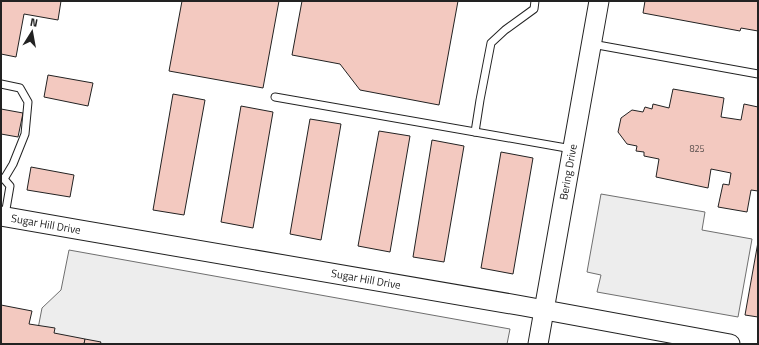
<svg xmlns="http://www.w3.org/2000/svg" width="759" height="345" font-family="'Titillium Web',sans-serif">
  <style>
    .parking { fill: #ededed; stroke: #6f6f6f }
    .building { fill: #f3c9c0; stroke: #222 }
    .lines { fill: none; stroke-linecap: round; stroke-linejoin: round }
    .service-casing { stroke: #222; stroke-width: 9 }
    .tertiary-casing { stroke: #222; stroke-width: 21 }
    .service { stroke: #fff; stroke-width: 7 }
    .tertiary { stroke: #fff; stroke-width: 19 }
    .labels { text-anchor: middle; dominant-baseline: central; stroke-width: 3; stroke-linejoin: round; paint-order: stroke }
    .number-label { font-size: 9px; fill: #564c4a }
    .street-label { font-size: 11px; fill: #222; stroke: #fff }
  </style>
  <rect width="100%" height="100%" fill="#fff"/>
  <g class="parking">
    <path d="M 601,194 L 705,212 L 702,230 L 752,239 L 738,317 L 597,292 L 601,275 L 587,272 Z"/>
    <path d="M 69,250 L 510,329 L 507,344 L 35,344 L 42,308 L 61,290 Z"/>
  </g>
  <g class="building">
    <path d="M 1,1 L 61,1 L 58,20 L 24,14 L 16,57 L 1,54 Z"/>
    <path d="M 182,1 L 279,1 L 263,88 L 169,71 Z"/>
    <path d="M 302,1 L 458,1 L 439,105 L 360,90 L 340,64 L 292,55 Z"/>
    <path d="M 645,1 L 758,1 L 758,31 L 741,28 L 740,31 L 643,13 Z"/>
    <path d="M 48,75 L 93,83 L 88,106 L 44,97 Z"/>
    <path d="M 673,89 L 724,98 L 721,117 L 741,120 L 744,104 L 758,107 L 758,191 L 751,190 L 747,212 L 718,207 L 723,184 L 729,185 L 731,173 L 711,169 L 708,188 L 656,177 L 659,159 L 644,156 L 644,152 L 636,151 L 637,146 L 627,144 L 618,132 L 621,118 L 632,110 L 643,112 L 645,107 L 652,109 L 653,104 L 669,108 Z"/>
    <path d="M 173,94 L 205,100 L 184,215 L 153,210 Z"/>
    <path d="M 241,106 L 273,112 L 253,228 L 221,222 Z"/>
    <path d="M 1,109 L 23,113 L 18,137 L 1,134 Z"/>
    <path d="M 310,119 L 341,124 L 321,240 L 290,234 Z"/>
    <path d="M 379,131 L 410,136 L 390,252 L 358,246 Z"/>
    <path d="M 432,140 L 464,146 L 444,262 L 413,257 Z"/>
    <path d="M 501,152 L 533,158 L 513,274 L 481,268 Z"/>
    <path d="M 31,167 L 74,175 L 70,197 L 27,190 Z"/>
    <path d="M 758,242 L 758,317 L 745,315 Z"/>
    <path d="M 1,305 L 32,311 L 29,324 L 55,328 L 54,333 L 85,339 L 84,344 L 1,344 Z"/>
    <path d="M 85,339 L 101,342 L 100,344 L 84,344 Z"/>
  </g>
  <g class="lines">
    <g class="service-casing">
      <g id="service">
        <path d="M 592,44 L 758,74"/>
        <path d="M 1,84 L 20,88 L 28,102 L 25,134 L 13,164 L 4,179"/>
        <path d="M 275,97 L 572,149"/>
        <path d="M 475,132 L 480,100 L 491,43 L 505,30 L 534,9 L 535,1"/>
        <path d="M 1,178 L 4,179 L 10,186 L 5,215"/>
      </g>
    </g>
    <g class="tertiary-casing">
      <g id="tertiary">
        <path d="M 1,216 L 75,229 L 523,306 L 730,344"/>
        <path d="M 538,344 L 599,1"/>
      </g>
    </g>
    <use href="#service" class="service"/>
    <use href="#tertiary" class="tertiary"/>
  </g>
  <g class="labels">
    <g class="number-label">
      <text x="697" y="148">825</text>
    </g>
    <g class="street-label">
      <text transform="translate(568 172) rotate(-80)">Bering Drive</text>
      <text transform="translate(46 224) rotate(10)">Sugar Hill Drive</text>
      <text transform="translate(366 279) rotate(10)">Sugar Hill Drive</text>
    </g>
  </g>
  <rect width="759" height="345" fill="none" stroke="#222222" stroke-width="4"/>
  <g transform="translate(32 32) rotate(11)" stroke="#ffffff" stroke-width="3" paint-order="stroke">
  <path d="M0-3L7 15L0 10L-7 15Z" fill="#222222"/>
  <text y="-6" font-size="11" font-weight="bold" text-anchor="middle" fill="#222222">N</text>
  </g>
</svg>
